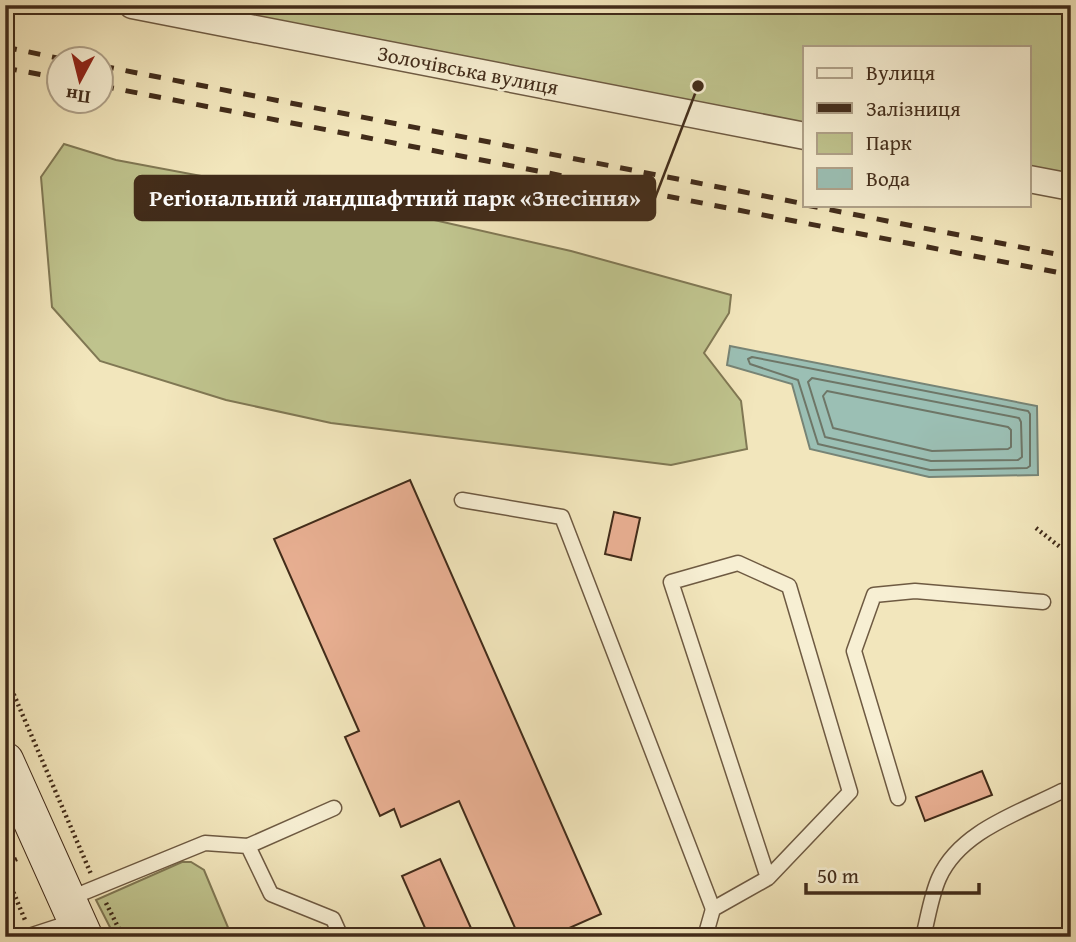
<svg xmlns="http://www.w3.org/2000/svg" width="1076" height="942" font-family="'Gentium Book Plus',serif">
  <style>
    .green { fill: #bfc38d; stroke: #807854; stroke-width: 2 }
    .water { fill: #9bbfb4; stroke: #778476; stroke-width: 2 }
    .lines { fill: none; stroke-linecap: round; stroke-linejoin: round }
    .shore { stroke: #6e7667; stroke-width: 2 }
    .building { fill: #e9b093; stroke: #422c1a; stroke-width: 2 }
    .service-casing { stroke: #6e5a42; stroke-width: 17 }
    .minor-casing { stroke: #6e5a42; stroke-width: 29 }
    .secondary-casing { stroke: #422c1a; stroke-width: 39 }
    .path { stroke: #422c1a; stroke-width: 4.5; stroke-dasharray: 2 3.5; stroke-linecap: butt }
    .service { stroke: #f7efd3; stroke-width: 14 }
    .minor { stroke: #f7efd3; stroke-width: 26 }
    .secondary { stroke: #f7efd3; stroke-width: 37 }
    .rail { stroke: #422c1a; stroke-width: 5; stroke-dasharray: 12 12; stroke-linecap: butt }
    .labels { text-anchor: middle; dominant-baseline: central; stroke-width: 5; stroke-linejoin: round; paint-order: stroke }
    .street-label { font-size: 21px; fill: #422c1a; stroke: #f7efd3 }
    .leader { fill: none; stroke: #422c1a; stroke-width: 2.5 }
    .callout-dot { fill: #422c1a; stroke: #f7efd3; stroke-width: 2.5 }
    .callout { fill: #422c1a; stroke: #422c1a; stroke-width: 2.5 }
    .callout-label { font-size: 23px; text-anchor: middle; font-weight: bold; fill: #fff }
  </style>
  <rect width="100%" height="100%" fill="#f2e6bc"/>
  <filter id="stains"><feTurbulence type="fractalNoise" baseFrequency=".00286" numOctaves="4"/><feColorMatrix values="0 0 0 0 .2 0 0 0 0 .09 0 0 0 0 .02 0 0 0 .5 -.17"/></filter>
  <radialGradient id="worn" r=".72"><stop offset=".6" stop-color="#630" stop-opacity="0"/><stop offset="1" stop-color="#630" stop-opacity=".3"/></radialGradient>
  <g class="green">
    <path d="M 166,5 L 1071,5 L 1071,176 L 1029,167 L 1029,47 L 805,47 L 805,125 Z"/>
    <path d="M 64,144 L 116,160 L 421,217 L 571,251 L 731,295 L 729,313 L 704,353 L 741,401 L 747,449 L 671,465 L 331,423 L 226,400 L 100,361 L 52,307 L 41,177 Z"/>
    <path d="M 182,862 L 191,862 L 204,870 L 232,937 L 115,937 L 96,900 Z"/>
  </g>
  <path class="water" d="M 730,346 L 1037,406 L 1038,475 L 929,477 L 810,449 L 792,384 L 727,365 Z"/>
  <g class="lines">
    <g class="shore">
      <path d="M 752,357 L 1028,411 L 1030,414 L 1030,466 L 1027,468 L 930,470 L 818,444 L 798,380 L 750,364 L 748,359 Z"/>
      <path d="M 812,378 L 1019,418 L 1021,422 L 1022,457 L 1018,460 L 931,461 L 825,437 L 808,382 Z"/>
      <path d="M 827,391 L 1008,427 L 1011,430 L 1011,447 L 1008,449 L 932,451 L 833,428 L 823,396 Z"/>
    </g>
  </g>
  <g class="building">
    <path d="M 410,480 L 601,914 L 549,937 L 519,937 L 459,801 L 401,827 L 394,809 L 380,816 L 345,737 L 359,731 L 274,539 Z"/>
    <path d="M 614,512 L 640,518 L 631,560 L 605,554 Z"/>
    <path d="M 982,771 L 992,795 L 925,821 L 916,797 Z"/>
    <path d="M 440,859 L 475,937 L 429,937 L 402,876 Z"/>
  </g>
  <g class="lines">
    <g class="service-casing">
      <g id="service">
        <path d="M 462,500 L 562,517 L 713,909"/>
        <path d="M 898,798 L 854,651 L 874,595 L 915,591 L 1043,602"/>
        <path d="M 248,846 L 334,808"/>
        <path d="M 68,899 L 205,843 L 248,846 L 271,894 L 333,919 L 341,937"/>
        <path d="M 26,937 L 75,921"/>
        <path d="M 705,937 L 713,909 L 768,878 L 850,792 L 789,586 L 738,563 L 671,582 L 768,878"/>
        <path d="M 923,937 C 928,918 931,896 939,878 C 960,831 1019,813 1062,791"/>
      </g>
    </g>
    <g class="minor-casing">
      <g id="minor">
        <path d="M 132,5 L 805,136"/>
        <path d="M 1029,179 L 1071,187"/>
      </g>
    </g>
    <g class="secondary-casing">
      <path id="secondary" d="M 5,761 L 84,937"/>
    </g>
    <g class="path">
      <path d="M 1036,528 L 1060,547 L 1071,550"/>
      <path d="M 5,674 L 91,874"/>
      <path d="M 5,864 L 17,859"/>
      <path d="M 5,872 L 25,920"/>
      <path d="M 106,903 L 123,937"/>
    </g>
    <use href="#service" class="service"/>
    <use href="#minor" class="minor"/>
    <use href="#secondary" class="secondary"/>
    <g class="rail">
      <path d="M 5,47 L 67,60"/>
      <path d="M 102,66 L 805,204"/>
      <path d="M 5,68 L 60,78"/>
      <path d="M 102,86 L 1071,275"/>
      <path d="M 806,205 L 1071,257"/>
    </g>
  </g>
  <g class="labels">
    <g class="street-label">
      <text transform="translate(468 70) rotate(11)">Золочівська вулиця</text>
    </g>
  </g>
  <path class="leader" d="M698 86L655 198"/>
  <circle class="callout-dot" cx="698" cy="86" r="7"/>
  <rect class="callout" x="135" y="176" width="520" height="44" rx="7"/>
  <g class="callout-label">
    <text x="395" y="206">Регіональний ландшафтний парк «Знесіння»</text>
  </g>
  <rect width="1076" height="942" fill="none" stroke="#f2e6bc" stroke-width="28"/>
  <rect x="7" y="7" width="1062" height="928" fill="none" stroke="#422c1a" stroke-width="3.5"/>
  <rect x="14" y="14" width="1048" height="914" fill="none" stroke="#422c1a" stroke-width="2"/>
  <rect x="803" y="46" width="228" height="161" fill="#f7efd3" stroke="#afa189" stroke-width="2"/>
  <rect x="817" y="68" width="35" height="10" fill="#f7efd3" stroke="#afa189" stroke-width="2"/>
  <text x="866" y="80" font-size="21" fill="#422c1a">Вулиця</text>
  <rect x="817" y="103" width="35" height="10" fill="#422c1a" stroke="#afa189" stroke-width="2"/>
  <text x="866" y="116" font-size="21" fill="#422c1a">Залізниця</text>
  <rect x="817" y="133" width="35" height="21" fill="#bfc38d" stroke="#afa189" stroke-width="2"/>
  <text x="866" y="150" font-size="21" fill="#422c1a">Парк</text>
  <rect x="817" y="168" width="35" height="21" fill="#9bbfb4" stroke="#afa189" stroke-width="2"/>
  <text x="866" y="186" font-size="21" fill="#422c1a">Вода</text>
  <g transform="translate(80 80) rotate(187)"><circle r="33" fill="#f7efd3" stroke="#afa189" stroke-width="2"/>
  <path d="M0-5L12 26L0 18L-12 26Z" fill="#8f2418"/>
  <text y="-10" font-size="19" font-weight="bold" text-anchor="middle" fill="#422c1a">Пн</text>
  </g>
  <path d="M806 883v10h173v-10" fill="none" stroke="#422c1a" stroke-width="3.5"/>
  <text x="817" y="883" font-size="21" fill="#422c1a" stroke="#f7efd3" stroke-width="5" paint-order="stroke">50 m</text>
  <rect width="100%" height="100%" filter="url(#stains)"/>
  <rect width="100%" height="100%" fill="url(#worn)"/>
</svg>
